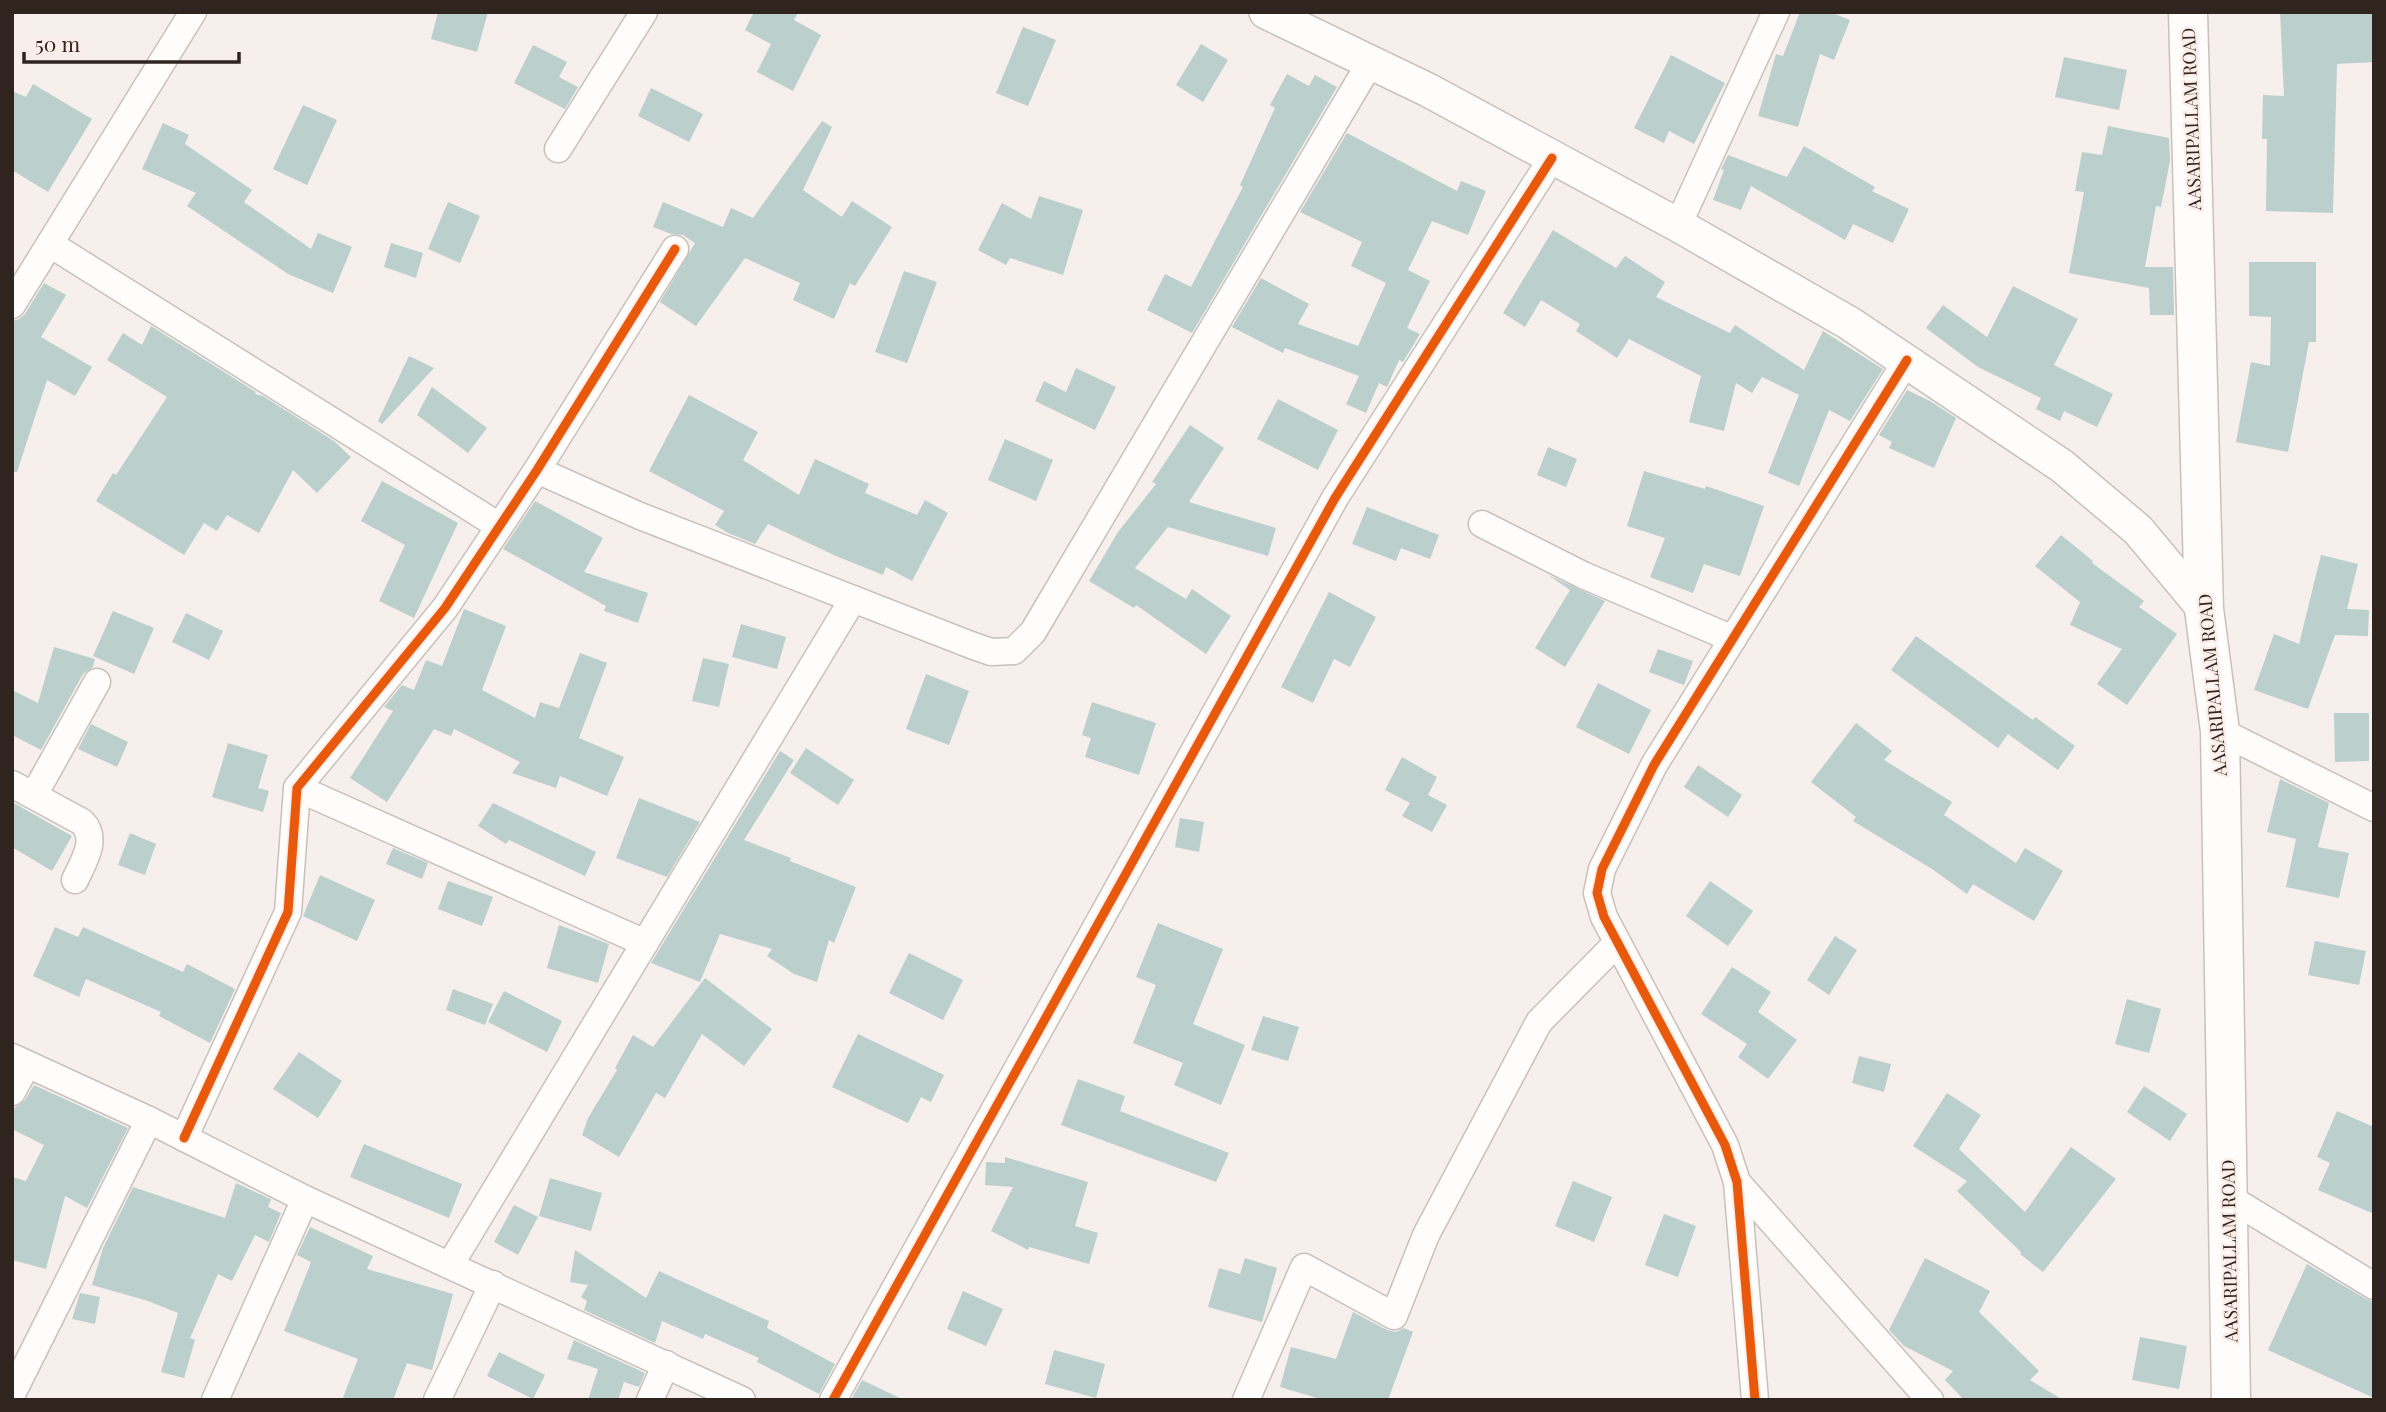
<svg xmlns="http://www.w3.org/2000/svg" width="2386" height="1412" font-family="'Playfair Display',serif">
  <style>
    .building { fill: #bbd0cc }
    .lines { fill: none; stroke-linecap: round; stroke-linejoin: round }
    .minor-casing { stroke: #c9c0bc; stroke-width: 29 }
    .tertiary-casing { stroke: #c9c0bc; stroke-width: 36 }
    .secondary-casing { stroke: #c9c0bc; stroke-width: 41 }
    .minor { stroke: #fefdfc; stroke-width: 26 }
    .tertiary { stroke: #fefdfc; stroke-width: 33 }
    .secondary { stroke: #fefdfc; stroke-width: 38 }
    .cycleway-casing { stroke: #fbede8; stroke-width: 13 }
    .cycleway { stroke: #e8590c; stroke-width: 9 }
    .labels { text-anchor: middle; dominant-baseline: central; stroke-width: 5; stroke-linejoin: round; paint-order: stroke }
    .street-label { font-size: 18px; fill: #30241f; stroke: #fbede8 }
  </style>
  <rect width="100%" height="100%" fill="#f7efec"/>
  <g class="building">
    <path d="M 438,12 L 488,12 L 477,52 L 431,39 Z"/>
    <path d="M 754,12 L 798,12 L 794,20 L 821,35 L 793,91 L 757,72 L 771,44 L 745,30 Z"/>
    <path d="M 1800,12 L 1830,12 L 1850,20 L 1834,60 L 1820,54 L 1798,127 L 1758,116 L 1776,54 L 1783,56 Z"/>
    <path d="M 2280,12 L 2374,12 L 2374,62 L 2337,64 L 2333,213 L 2266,211 L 2267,139 L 2262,139 L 2263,95 L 2284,96 Z"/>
    <path d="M 1023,27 L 1056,40 L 1028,106 L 996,93 Z"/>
    <path d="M 1201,44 L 1228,60 L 1203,102 L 1176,85 Z"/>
    <path d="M 533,45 L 567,62 L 559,77 L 578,87 L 565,109 L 514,83 Z"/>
    <path d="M 1671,55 L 1725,83 L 1694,144 L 1669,131 L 1664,143 L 1634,128 Z"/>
    <path d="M 2064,57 L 2127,70 L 2119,110 L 2055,97 Z"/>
    <path d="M 1287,74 L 1309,86 L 1315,75 L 1337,87 L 1192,333 L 1147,310 L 1165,274 L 1191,287 L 1243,187 L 1240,185 L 1275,108 L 1270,105 Z"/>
    <path d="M 33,84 L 92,119 L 48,192 L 12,170 L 12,91 L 26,97 Z"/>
    <path d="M 651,88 L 703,114 L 689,142 L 638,116 Z"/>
    <path d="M 303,105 L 337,120 L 307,185 L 273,169 Z"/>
    <path d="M 822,121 L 832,127 L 803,190 L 842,217 L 852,201 L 892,227 L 855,286 L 850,283 L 834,319 L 793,300 L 800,283 L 745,258 L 696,326 L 660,302 L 695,243 L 683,235 L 671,234 L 653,227 L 663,202 L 723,227 L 731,208 L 753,218 Z"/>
    <path d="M 163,123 L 189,135 L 185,144 L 252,190 L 244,202 L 311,249 L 318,233 L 352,247 L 333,293 L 288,274 L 187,206 L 196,193 L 142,169 Z"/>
    <path d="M 2108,126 L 2169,138 L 2170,161 L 2161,207 L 2156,206 L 2145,267 L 2173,267 L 2174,315 L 2150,315 L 2149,288 L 2069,273 L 2084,192 L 2075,191 L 2082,152 L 2102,155 Z"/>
    <path d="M 1347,133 L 1457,191 L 1461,181 L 1486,191 L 1468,235 L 1432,221 L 1408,270 L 1430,281 L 1407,328 L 1420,334 L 1403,362 L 1399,360 L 1387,387 L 1379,383 L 1366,413 L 1346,404 L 1359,376 L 1285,348 L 1283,353 L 1232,327 L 1261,278 L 1309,304 L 1298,324 L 1358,346 L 1386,283 L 1351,266 L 1362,242 L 1300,212 Z"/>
    <path d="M 1804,146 L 1875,187 L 1872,191 L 1909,209 L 1893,243 L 1853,224 L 1845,240 L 1751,186 L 1741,210 L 1713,200 L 1724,170 L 1721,169 L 1728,155 L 1787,177 Z"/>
    <path d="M 1039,196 L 1083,210 L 1063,275 L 1010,258 L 1006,265 L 978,250 L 1002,203 L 1031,219 Z"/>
    <path d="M 448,202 L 480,216 L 460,263 L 428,249 Z"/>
    <path d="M 1553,230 L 1616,268 L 1625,256 L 1665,282 L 1656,297 L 1730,333 L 1735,325 L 1804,370 L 1823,331 L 1883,369 L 1850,421 L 1829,410 L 1799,486 L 1768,473 L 1799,395 L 1762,377 L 1752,393 L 1736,383 L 1724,431 L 1689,422 L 1701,376 L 1629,339 L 1617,358 L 1576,331 L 1580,324 L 1541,300 L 1525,327 L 1503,313 Z"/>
    <path d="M 391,243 L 423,253 L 416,278 L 384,267 Z"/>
    <path d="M 2249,262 L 2316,262 L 2316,342 L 2309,342 L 2288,452 L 2236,442 L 2251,362 L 2270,366 L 2271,317 L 2249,316 Z"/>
    <path d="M 904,271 L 937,282 L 907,363 L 875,352 Z"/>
    <path d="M 44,283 L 66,295 L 41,337 L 92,367 L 75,396 L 47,380 L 17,472 L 12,472 L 12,321 L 19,319 L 25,314 Z"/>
    <path d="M 2013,286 L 2078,319 L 2054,365 L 2113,394 L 2097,427 L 2064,411 L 2060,421 L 2036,409 L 2041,398 L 1978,367 L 1926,328 L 1943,305 L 1987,337 Z"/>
    <path d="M 151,326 L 256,392 L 255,394 L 263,396 L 334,441 L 351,457 L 317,493 L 293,470 L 259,533 L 227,515 L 217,531 L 204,523 L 184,555 L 96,501 L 113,473 L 116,475 L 167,397 L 107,360 L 123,333 L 142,345 Z"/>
    <path d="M 409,356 L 434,368 L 382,424 L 378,421 Z"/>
    <path d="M 1076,368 L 1116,387 L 1095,430 L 1035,401 L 1044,381 L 1066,392 Z"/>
    <path d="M 432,387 L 487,428 L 468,453 L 417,415 Z"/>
    <path d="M 1907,390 L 1930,401 L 1956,418 L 1934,468 L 1889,448 L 1892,442 L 1879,435 Z"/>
    <path d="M 689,395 L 758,432 L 743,460 L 799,495 L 815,459 L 869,484 L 865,493 L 917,515 L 925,500 L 948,513 L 912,581 L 886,567 L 883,575 L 836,556 L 768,524 L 755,544 L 728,533 L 715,525 L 724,511 L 649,471 Z"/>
    <path d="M 1278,399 L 1338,430 L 1318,470 L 1257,439 Z"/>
    <path d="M 1190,425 L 1224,448 L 1189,502 L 1276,528 L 1268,556 L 1168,527 L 1135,568 L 1186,599 L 1192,589 L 1231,616 L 1206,654 L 1136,605 L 1134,608 L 1089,581 L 1118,532 L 1156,484 L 1152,482 Z"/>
    <path d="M 1005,439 L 1053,460 L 1036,501 L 988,480 Z"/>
    <path d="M 1548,447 L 1577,459 L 1566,487 L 1537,475 Z"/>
    <path d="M 1644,471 L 1705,489 L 1706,486 L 1764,506 L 1740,576 L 1704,564 L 1693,593 L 1650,577 L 1665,538 L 1627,526 Z"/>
    <path d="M 382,481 L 458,523 L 414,618 L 379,601 L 405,545 L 361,521 Z"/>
    <path d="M 535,501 L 603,538 L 584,572 L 648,593 L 638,623 L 604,611 L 606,606 L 503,549 Z"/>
    <path d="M 1367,507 L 1439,535 L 1430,559 L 1401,548 L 1396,561 L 1352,544 Z"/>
    <path d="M 2061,535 L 2093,561 L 2092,563 L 2144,601 L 2139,607 L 2177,634 L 2127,705 L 2097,684 L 2122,649 L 2070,625 L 2080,602 L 2035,566 Z"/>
    <path d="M 2321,555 L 2358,564 L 2347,609 L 2369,610 L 2368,636 L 2335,635 L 2308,709 L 2254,690 L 2274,634 L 2299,644 Z"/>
    <path d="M 1548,575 L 1605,601 L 1565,667 L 1535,648 L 1570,590 Z"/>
    <path d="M 1329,592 L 1376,617 L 1350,667 L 1334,659 L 1313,703 L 1281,687 Z"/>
    <path d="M 464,609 L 506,626 L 482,690 L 535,718 L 540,702 L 559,708 L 580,653 L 607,663 L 579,738 L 624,757 L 607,796 L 560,776 L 556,788 L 512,773 L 520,762 L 454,729 L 451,736 L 434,729 L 387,802 L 350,778 L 393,711 L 384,707 L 402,685 L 414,690 L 426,660 L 442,666 Z"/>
    <path d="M 113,611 L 154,628 L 134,674 L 93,656 Z"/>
    <path d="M 186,613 L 223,631 L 209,660 L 172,642 Z"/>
    <path d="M 741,624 L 786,637 L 777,669 L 732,657 Z"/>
    <path d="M 1916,636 L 2033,720 L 2035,717 L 2075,746 L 2058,770 L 2008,734 L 1998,748 L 1891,670 Z"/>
    <path d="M 54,647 L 95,659 L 93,667 L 83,674 L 41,750 L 12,735 L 12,690 L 38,703 Z"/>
    <path d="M 1658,649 L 1693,661 L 1684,685 L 1649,672 Z"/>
    <path d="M 703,658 L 729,664 L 719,707 L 692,701 Z"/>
    <path d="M 926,674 L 969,691 L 949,745 L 906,729 Z"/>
    <path d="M 1598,683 L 1651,710 L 1629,754 L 1576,727 Z"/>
    <path d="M 1092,702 L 1156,723 L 1139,775 L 1085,757 L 1091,738 L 1082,735 Z"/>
    <path d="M 2334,713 L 2369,713 L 2369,761 L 2335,762 Z"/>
    <path d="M 1856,723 L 1892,751 L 1884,760 L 1952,802 L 1944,815 L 2016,863 L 2025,848 L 2063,871 L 2034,921 L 1973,884 L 1967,894 L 1932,869 L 1853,821 L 1856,817 L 1811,782 Z"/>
    <path d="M 91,724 L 128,742 L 117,767 L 78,749 Z"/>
    <path d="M 228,743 L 268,755 L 258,788 L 269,791 L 263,812 L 212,797 Z"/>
    <path d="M 806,748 L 854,780 L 838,805 L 790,773 Z"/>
    <path d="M 780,751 L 794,760 L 744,840 L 791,858 L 790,861 L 856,887 L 834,943 L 829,940 L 817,982 L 794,974 L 767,956 L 772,949 L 720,934 L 700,982 L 651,963 Z"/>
    <path d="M 1402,757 L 1437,777 L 1428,795 L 1447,805 L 1432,832 L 1402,816 L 1410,803 L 1385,790 Z"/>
    <path d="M 1698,765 L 1742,795 L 1728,817 L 1684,787 Z"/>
    <path d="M 2280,779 L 2329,803 L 2318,847 L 2349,853 L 2339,898 L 2286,887 L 2296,839 L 2267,832 Z"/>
    <path d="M 639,798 L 700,822 L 667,877 L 616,858 Z"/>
    <path d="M 12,802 L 72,836 L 52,871 L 12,847 Z"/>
    <path d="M 493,803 L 596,852 L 585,876 L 509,840 L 506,844 L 478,826 Z"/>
    <path d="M 1180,818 L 1204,822 L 1199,852 L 1175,847 Z"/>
    <path d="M 130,833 L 156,844 L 145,875 L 118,865 Z"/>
    <path d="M 393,848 L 428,863 L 422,879 L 386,864 Z"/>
    <path d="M 320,875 L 375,900 L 357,941 L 303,916 Z"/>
    <path d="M 448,881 L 493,897 L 482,926 L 438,909 Z"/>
    <path d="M 1710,881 L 1753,911 L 1728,946 L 1686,916 Z"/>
    <path d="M 1158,923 L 1223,949 L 1193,1024 L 1245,1045 L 1221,1105 L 1174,1085 L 1183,1063 L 1133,1043 L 1156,985 L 1136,977 Z"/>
    <path d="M 559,925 L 609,944 L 598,983 L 547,968 Z"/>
    <path d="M 55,927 L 78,937 L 83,927 L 183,972 L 187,964 L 235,989 L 210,1043 L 159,1016 L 161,1012 L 86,979 L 79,997 L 33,976 Z"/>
    <path d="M 1835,936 L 1857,950 L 1829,995 L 1807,980 Z"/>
    <path d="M 2315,941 L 2366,951 L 2359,985 L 2308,975 Z"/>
    <path d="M 909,953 L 963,980 L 943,1020 L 889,993 Z"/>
    <path d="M 1732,967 L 1771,992 L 1758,1012 L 1797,1040 L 1768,1079 L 1738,1057 L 1747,1044 L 1701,1014 Z"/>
    <path d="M 705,978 L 772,1029 L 744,1066 L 702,1034 L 665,1098 L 656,1093 L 619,1157 L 582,1135 L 588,1118 L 617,1070 L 615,1068 L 633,1035 L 653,1047 Z"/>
    <path d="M 453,989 L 493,1004 L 485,1025 L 446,1010 Z"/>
    <path d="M 504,991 L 562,1021 L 547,1052 L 488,1022 Z"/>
    <path d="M 2127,999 L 2161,1009 L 2149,1053 L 2115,1044 Z"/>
    <path d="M 1263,1016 L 1299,1027 L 1288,1061 L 1251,1050 Z"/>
    <path d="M 858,1034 L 944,1075 L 931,1102 L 921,1097 L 908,1123 L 832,1087 Z"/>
    <path d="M 299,1052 L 342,1081 L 318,1118 L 273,1089 Z"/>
    <path d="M 1859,1056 L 1891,1064 L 1884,1092 L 1852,1083 Z"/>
    <path d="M 1078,1079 L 1125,1096 L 1120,1111 L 1229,1153 L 1216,1182 L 1061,1125 Z"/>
    <path d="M 34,1085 L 128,1128 L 87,1208 L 65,1196 L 46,1269 L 12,1260 L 12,1177 L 26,1181 L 44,1145 L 12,1129 L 12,1110 L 25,1100 Z"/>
    <path d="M 2144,1086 L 2187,1114 L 2170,1141 L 2127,1112 Z"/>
    <path d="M 1947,1093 L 1981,1115 L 1959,1149 L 2025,1212 L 2071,1147 L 2116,1179 L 2043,1272 L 2020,1254 L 2021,1252 L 1957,1191 L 1967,1181 L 1913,1146 Z"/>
    <path d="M 2337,1111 L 2374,1127 L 2374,1214 L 2318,1190 L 2330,1163 L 2317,1157 Z"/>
    <path d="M 364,1144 L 462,1184 L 449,1218 L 350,1177 Z"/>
    <path d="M 1005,1157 L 1088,1182 L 1075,1226 L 1098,1233 L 1089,1264 L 1029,1247 L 1028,1250 L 991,1231 L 1013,1187 L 985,1185 L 986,1162 L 1005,1163 Z"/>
    <path d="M 550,1178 L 602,1193 L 591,1231 L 539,1216 Z"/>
    <path d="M 1573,1181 L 1612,1197 L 1594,1242 L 1555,1226 Z"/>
    <path d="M 236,1183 L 271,1199 L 268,1207 L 281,1213 L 269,1242 L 255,1235 L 232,1281 L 218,1274 L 190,1338 L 195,1340 L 184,1378 L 161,1372 L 178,1313 L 148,1301 L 92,1285 L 103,1248 L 133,1187 L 225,1218 Z"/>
    <path d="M 514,1205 L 538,1217 L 518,1255 L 494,1242 Z"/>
    <path d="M 1664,1214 L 1696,1226 L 1678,1277 L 1645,1265 Z"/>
    <path d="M 310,1227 L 373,1256 L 367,1269 L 453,1294 L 432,1370 L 407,1363 L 393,1400 L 342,1400 L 358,1359 L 284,1331 L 311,1262 L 297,1255 Z"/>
    <path d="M 575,1250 L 646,1298 L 659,1271 L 769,1321 L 767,1328 L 835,1364 L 819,1394 L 757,1362 L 759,1358 L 705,1334 L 703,1339 L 662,1321 L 655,1343 L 584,1310 L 587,1301 L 581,1297 L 588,1285 L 570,1282 Z"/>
    <path d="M 1245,1258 L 1277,1268 L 1262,1322 L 1208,1307 L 1219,1268 L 1240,1274 Z"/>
    <path d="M 1925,1258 L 1990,1291 L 1979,1312 L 2039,1371 L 2030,1380 L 2063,1400 L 1964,1400 L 1945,1380 L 1953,1371 L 1904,1346 L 1889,1330 Z"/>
    <path d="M 2307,1264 L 2366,1299 L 2374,1302 L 2374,1398 L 2268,1350 Z"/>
    <path d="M 963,1291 L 1003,1309 L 986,1346 L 947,1329 Z"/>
    <path d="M 80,1293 L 100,1297 L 95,1324 L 72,1319 Z"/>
    <path d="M 1353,1312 L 1387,1330 L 1396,1332 L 1404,1328 L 1413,1332 L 1388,1400 L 1324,1400 L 1280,1387 L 1291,1347 L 1336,1359 Z"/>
    <path d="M 2140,1337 L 2187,1346 L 2179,1389 L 2132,1380 Z"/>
    <path d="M 574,1340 L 645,1373 L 639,1387 L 624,1382 L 618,1400 L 588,1400 L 598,1369 L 567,1359 Z"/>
    <path d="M 1054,1350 L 1105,1364 L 1096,1398 L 1045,1384 Z"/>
    <path d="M 499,1352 L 545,1375 L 533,1399 L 487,1376 Z"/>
    <path d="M 862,1380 L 904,1400 L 851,1400 Z"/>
  </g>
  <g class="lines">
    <g class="minor-casing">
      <g id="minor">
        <path d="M 558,149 L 644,12"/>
        <path d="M 1678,225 L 1776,12"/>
        <path d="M 50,244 L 499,526"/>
        <path d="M 12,305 L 193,12"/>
        <path d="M 537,470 L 640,516 L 971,645 L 991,652 L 1014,651 L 1033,632 L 1370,63"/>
        <path d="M 1482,524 L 1583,575 L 1733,639"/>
        <path d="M 2220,731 L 2374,808"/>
        <path d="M 12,784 L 82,822 C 99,839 83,862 75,880"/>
        <path d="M 297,788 L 645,943"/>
        <path d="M 34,795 L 97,682"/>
        <path d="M 12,1057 L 149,1120 L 305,1199 L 742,1400"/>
        <path d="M 12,1092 L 27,1065"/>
        <path d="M 184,1138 L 288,912 L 297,788 L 445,608 L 537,470 L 675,249"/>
        <path d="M 1737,1182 L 1930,1400"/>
        <path d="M 2228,1197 L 2374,1286"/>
        <path d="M 450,1265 L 853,599"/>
        <path d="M 12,1394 L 149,1120"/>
        <path d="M 215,1400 L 305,1199"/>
        <path d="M 437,1400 L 493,1284"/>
        <path d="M 650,1400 L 666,1364"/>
        <path d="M 833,1400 L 1335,498 L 1552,158"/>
        <path d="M 1246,1400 L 1304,1267 L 1394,1316 L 1426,1235 L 1539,1022 L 1617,943"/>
        <path d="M 1755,1400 L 1737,1182 L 1725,1145 L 1604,917 L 1597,893 L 1602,869 L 1654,765 L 1907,360"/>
      </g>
    </g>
    <g class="tertiary-casing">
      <path id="tertiary" d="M 1266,12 L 1428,90 L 1678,225 L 1849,323 L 2062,466 L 2138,530 L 2204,609"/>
    </g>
    <g class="secondary-casing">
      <path id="secondary" d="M 2188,12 L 2204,609 L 2220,731 L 2231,1400"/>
    </g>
    <use href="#minor" class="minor"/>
    <use href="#tertiary" class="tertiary"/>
    <use href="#secondary" class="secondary"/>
    <g class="cycleway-casing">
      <g id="cycleway">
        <path d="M 184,1138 L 288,912 L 297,788 L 445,608 L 537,470 L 675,249"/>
        <path d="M 833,1400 L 1335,498 L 1552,158"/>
        <path d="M 1755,1400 L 1737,1182 L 1725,1145 L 1604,917 L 1597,893 L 1602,869 L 1654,765 L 1907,360"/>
      </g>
    </g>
    <use href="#cycleway" class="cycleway"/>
  </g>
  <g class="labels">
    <g class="street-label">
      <text transform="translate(2191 119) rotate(-92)">AASARIPALLAM ROAD</text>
      <text transform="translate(2212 685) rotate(-95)">AASARIPALLAM ROAD</text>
      <text transform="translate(2229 1251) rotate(-91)">AASARIPALLAM ROAD</text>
    </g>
  </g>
  <rect width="2386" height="1412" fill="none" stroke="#30241f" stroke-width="28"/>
  <path d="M24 52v10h215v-10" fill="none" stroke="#30241f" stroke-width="3.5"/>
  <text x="35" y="52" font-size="21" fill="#30241f" stroke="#fbede8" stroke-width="5" paint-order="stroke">50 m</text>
</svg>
